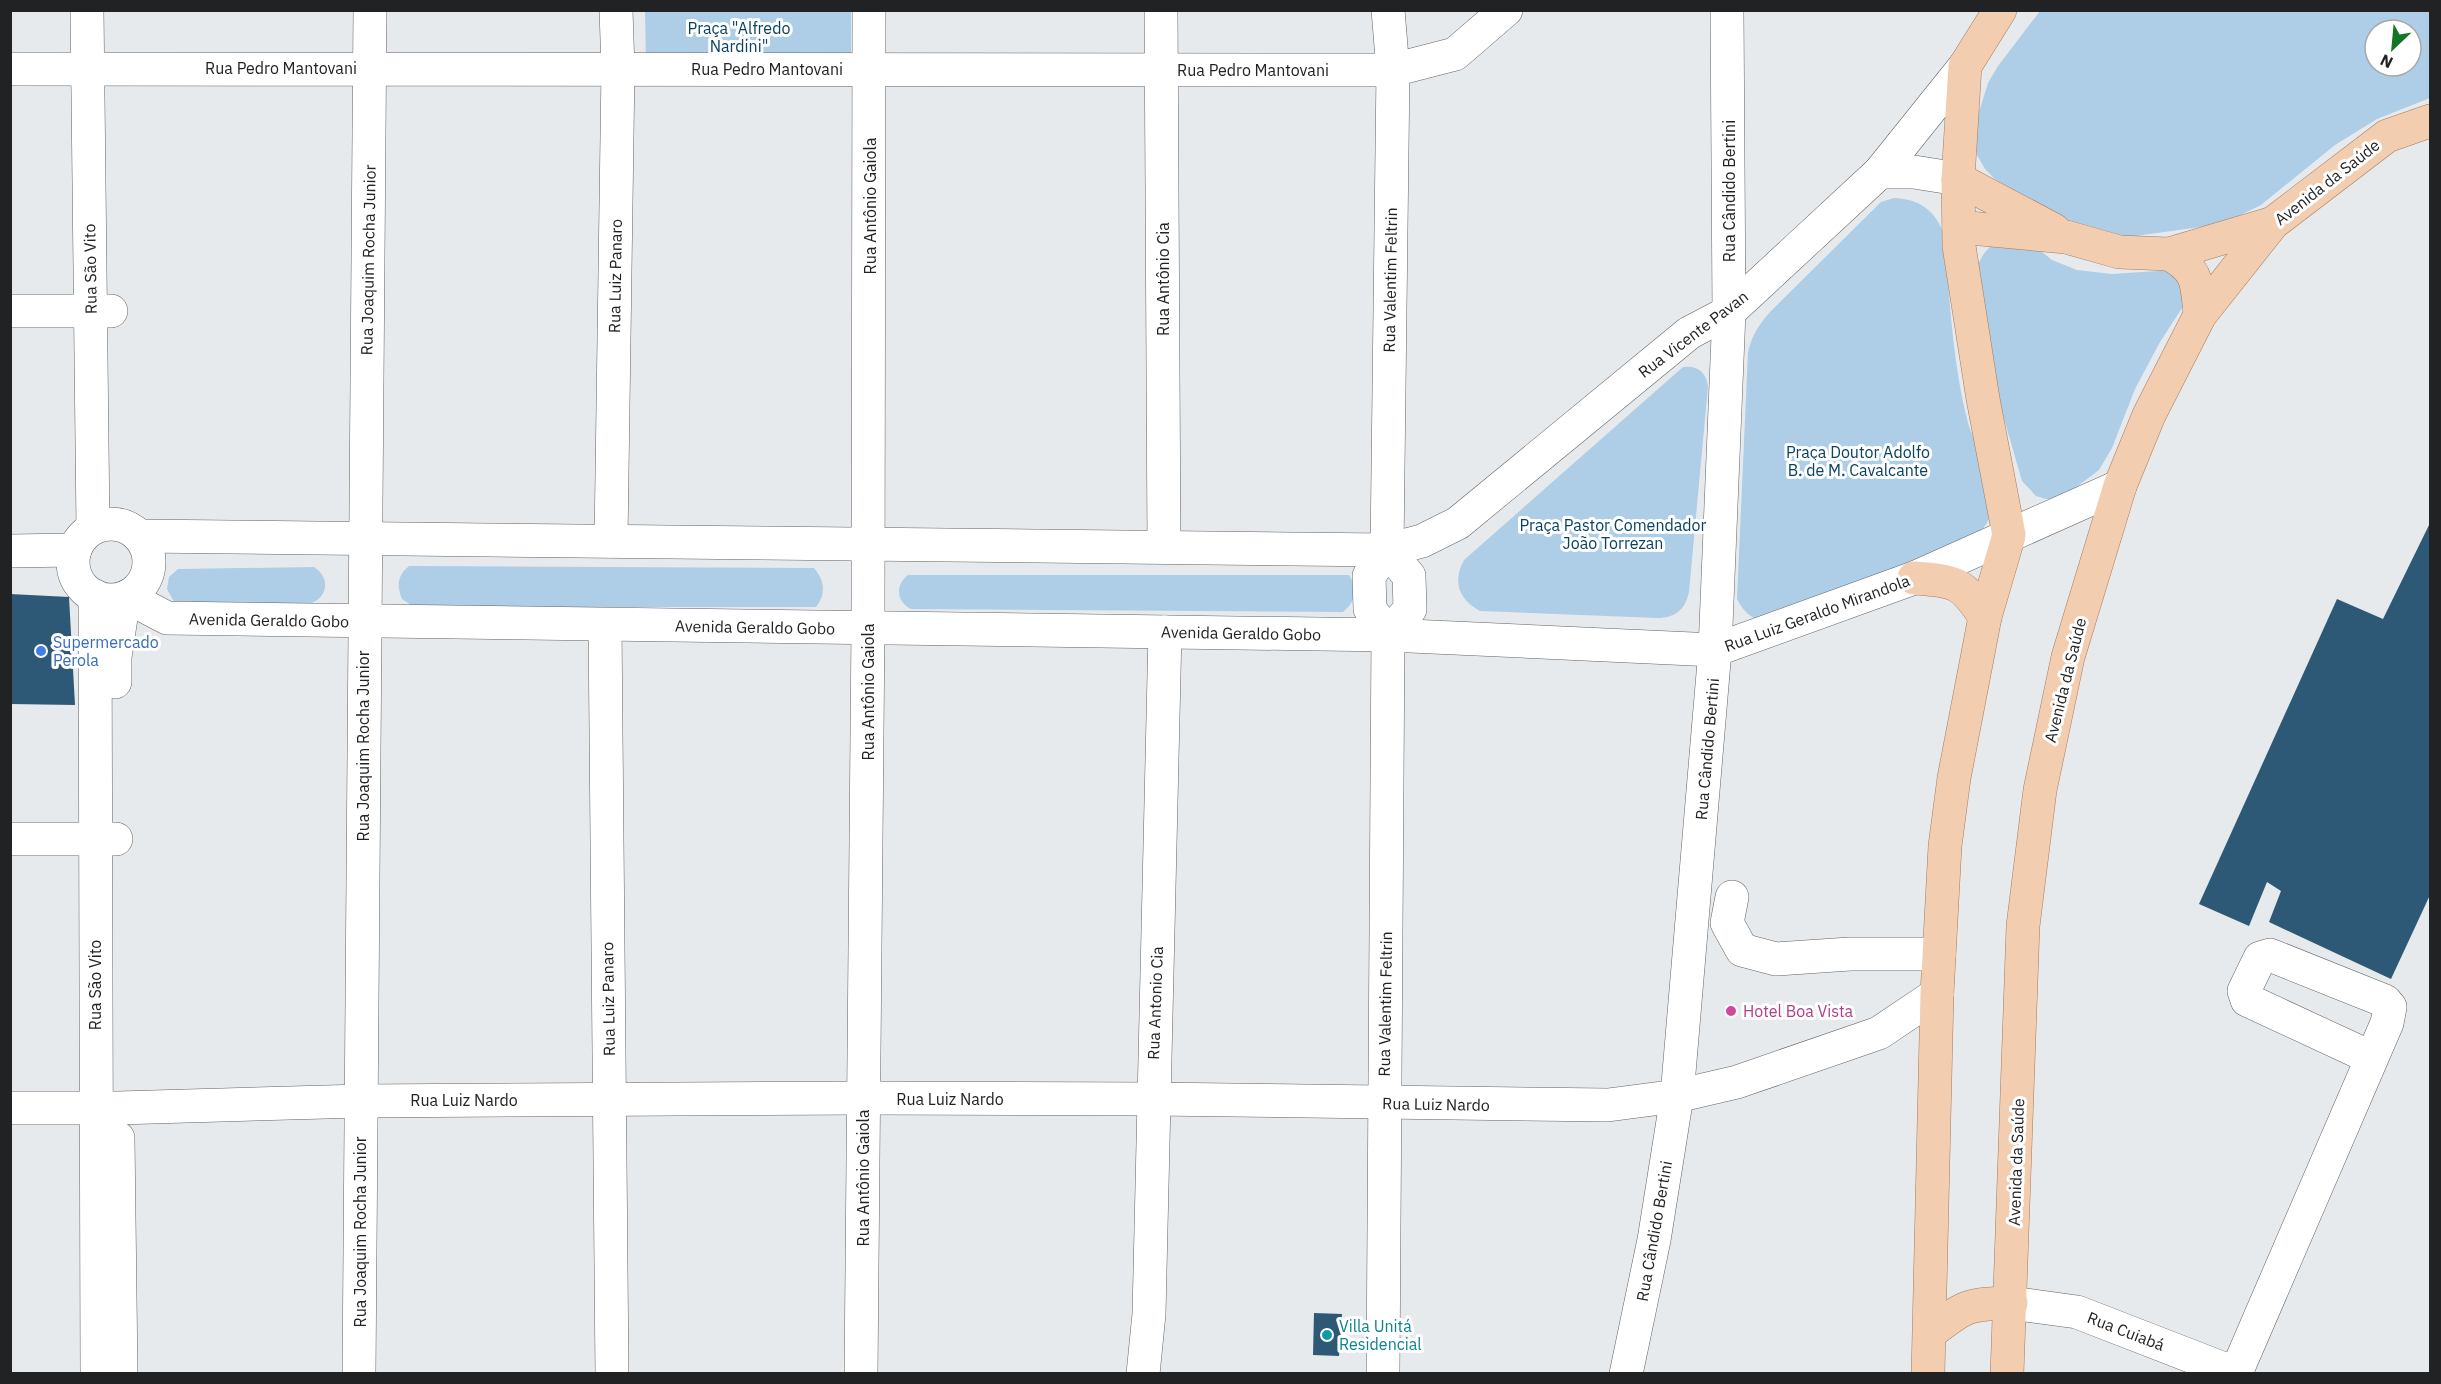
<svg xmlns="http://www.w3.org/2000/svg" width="2441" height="1384" font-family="'IBM Plex Sans',sans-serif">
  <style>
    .green { fill: #adcee6; fill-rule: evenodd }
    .building { fill: #2e5976 }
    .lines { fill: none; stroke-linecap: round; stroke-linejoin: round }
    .minor-casing { stroke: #616365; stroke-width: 34 }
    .major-casing { stroke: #a47b5c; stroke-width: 34 }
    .minor { stroke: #fff; stroke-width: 33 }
    .major { stroke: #f3cdb0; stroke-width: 33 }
    .shop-dot { fill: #3f7fe0; stroke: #fff; stroke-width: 2 }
    .hotel-dot { fill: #d1479c; stroke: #fff; stroke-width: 2 }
    .culture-dot { fill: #0f9aa8; stroke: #fff; stroke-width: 2 }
    .labels { text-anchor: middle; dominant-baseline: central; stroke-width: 6; stroke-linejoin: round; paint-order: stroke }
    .park-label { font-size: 16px; fill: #084161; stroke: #fff }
    .street-label { font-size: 16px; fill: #212223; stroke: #fff }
    .shop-label { font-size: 16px; fill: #366cbe; stroke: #fff; text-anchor: start }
    .hotel-label { font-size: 16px; fill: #b23c85; stroke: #fff; text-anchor: start }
    .culture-label { font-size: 16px; fill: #0d838f; stroke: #fff; text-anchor: start }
  </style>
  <rect width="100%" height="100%" fill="#e7eaec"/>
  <g class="green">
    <path d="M 645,11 L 851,11 L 851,62 L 646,65 Z"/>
    <path d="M 2040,11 L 2430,11 L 2430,98 L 2377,119 L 2335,145 L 2261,205 L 2222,224 L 2121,238 L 2065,222 L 1995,179 L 1985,169 L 1977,155 L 1974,140 L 1975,125 L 1988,83 L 1998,66 ZM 2375,30 L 2411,30 L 2411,66 L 2375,66 Z"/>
    <path d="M 1894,198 C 1920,199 1936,211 1944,235 C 1950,298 1952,362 1968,423 C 1973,441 1995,480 1994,496 C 1993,516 1987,527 1972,539 L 1762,622 C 1750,617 1743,611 1737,599 L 1748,352 C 1752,335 1759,324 1771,311 L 1881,202 Z"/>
    <path d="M 1998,241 L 2031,243 L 2052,260 L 2077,270 L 2112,274 L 2172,270 L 2178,272 L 2186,302 L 2160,342 L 2135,389 L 2112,448 L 2099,470 L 2066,495 L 2056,499 L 2046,499 L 2036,496 L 2022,481 L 1994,384 L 1977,267 C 1982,255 1987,248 1998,241 Z"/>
    <path d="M 1683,367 C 1697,365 1706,372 1708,386 L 1689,592 C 1685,610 1675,618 1657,618 L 1480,611 C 1459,600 1452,582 1464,560 Z"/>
    <path d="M 409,566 L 814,568 C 825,581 826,594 816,607 L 414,607 L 402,599 C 396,585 398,575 409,566 Z"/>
    <path d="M 314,567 C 331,578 328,598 309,604 L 178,603 L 173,600 L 167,589 L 169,577 L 178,569 Z"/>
    <path d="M 908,575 L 1349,575 C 1358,588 1356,602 1343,612 L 911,609 C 896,601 895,585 908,575 Z"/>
  </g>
  <g class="building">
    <path d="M 2430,523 L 2430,895 L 2391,979 L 2269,922 L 2281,891 L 2267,882 L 2249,926 L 2199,904 L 2337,599 L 2383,619 Z"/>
    <path d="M 10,594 L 69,597 L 75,705 L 10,704 Z"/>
    <path d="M 1314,1313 L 1342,1314 L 1339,1356 L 1313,1355 Z"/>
  </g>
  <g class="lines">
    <g class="minor-casing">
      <g id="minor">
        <path d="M 87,10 L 93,528"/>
        <path d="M 1161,10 L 1164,547"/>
        <path d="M 10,69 L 1393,70 L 1455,54 L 1506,10"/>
        <path d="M 1880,172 L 1914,172 L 1958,179"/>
        <path d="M 10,311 L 111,311"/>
        <circle cx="111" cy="562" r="38"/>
        <path d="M 139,536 L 1387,550 L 1422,541 L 1458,523 L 1689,333 L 1729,312 L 1880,172 L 1965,66"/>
        <path d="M 611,541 L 618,69 L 616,10"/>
        <path d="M 1387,550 L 1409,576 L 1410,609 L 1388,635"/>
        <path d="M 10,551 L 75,550"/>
        <path d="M 95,596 L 97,1374"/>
        <path d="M 127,597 L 167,618 L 1388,635 L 1715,650 L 1914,578 L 2120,486"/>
        <path d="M 605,625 L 612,1374"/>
        <path d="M 115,682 L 115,657 L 124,598"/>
        <path d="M 10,839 L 116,839"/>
        <path d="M 1732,897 L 1727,923 L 1742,950 L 1776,959 L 1850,954 L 1939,954"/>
        <path d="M 10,1108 L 118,1108 L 361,1101 L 864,1098 L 1153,1099 L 1608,1105 L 1677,1096 L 1737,1082 L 1879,1033 L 1937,994"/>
        <path d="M 118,1138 L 121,1374"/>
        <path d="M 2011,1303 L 2077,1312 L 2237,1374"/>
        <path d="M 2236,1373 L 2387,1023 L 2390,1007 L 2385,1001 L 2270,955 L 2260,958 L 2244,991 L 2247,1000 L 2372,1058"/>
        <path d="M 359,1374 L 370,10"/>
        <path d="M 861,1374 L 868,628 L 869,10"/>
        <path d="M 1143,1374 L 1149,1314 L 1165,632"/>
        <path d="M 1383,1374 L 1388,635 L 1370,609 L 1369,576 L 1387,550 L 1393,70 L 1388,10"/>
        <path d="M 1626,1374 L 1654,1240 L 1677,1096 L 1715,650 L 1729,312 L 1727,10"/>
      </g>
    </g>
    <g class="major-casing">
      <g id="major">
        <path d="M 1958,179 L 2054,230"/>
        <path d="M 1959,227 L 2066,237 L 2119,252 L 2169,254 L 2273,223"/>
        <path d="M 2169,254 C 2199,270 2197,284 2200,315"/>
        <path d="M 1914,578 C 1956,581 1962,582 1985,617"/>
        <path d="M 1930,1333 C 1965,1306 1966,1304 2011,1303"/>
        <path d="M 1928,1374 L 1937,994 L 1945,846 L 1954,778 L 1985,617 L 2009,535 L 1983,399 L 1959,246 L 1958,179 L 1965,66 L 2000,10"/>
        <path d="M 2007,1374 L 2023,926 L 2040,790 L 2068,657 L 2120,486 L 2149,415 L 2200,315 L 2273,223 L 2387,136 L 2430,121"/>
      </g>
    </g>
    <use href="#minor" class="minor"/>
    <use href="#major" class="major"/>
  </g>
  <circle class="shop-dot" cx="41" cy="651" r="6"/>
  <circle class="hotel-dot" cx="1731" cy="1011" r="6"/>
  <circle class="culture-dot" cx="1327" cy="1335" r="6"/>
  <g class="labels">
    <g class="park-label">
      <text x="739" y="28">Praça "Alfredo<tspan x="739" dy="18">Nardini"</tspan></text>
      <text x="1858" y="452">Praça Doutor Adolfo<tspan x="1858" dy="18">B. de M. Cavalcante</tspan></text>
      <text x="1613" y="525">Praça Pastor Comendador<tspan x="1613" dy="18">João Torrezan</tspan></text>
    </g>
    <g class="street-label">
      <text x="281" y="68">Rua Pedro Mantovani</text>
      <text x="767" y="69">Rua Pedro Mantovani</text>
      <text x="1253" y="70">Rua Pedro Mantovani</text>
      <text transform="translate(2327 182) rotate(-38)">Avenida da Saúde</text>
      <text transform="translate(1729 191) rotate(-90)">Rua Cândido Bertini</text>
      <text transform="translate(870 206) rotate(-90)">Rua Antônio Gaiola</text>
      <text transform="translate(368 260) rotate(-89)">Rua Joaquim Rocha Junior</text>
      <text transform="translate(90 269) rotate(-91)">Rua São Vito</text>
      <text transform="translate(615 276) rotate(-89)">Rua Luiz Panaro</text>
      <text transform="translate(1163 279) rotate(-90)">Rua Antônio Cia</text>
      <text transform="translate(1390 280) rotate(-89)">Rua Valentim Feltrin</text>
      <text transform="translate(1693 334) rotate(-37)">Rua Vicente Pavan</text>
      <text transform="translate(1817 613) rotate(-20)">Rua Luiz Geraldo Mirandola</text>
      <text transform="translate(269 620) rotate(1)">Avenida Geraldo Gobo</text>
      <text transform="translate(755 627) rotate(1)">Avenida Geraldo Gobo</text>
      <text transform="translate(1241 633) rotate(1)">Avenida Geraldo Gobo</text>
      <text transform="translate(2065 680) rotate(-76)">Avenida da Saúde</text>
      <text transform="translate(868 692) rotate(-90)">Rua Antônio Gaiola</text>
      <text transform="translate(363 746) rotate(-90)">Rua Joaquim Rocha Junior</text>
      <text transform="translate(1707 749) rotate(-85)">Rua Cândido Bertini</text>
      <text transform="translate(95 985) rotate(-90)">Rua São Vito</text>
      <text transform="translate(608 999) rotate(-91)">Rua Luiz Panaro</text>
      <text transform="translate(1155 1003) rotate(-88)">Rua Antonio Cia</text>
      <text transform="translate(1385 1004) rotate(-89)">Rua Valentim Feltrin</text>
      <text x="950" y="1099">Rua Luiz Nardo</text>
      <text x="464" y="1100">Rua Luiz Nardo</text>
      <text transform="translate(1436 1104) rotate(1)">Rua Luiz Nardo</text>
      <text transform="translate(2016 1162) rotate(-88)">Avenida da Saúde</text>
      <text transform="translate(863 1178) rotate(-90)">Rua Antônio Gaiola</text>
      <text transform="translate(1654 1231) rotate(-80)">Rua Cândido Bertini</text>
      <text transform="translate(360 1232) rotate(-90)">Rua Joaquim Rocha Junior</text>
      <text transform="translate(2126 1331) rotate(21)">Rua Cuiabá</text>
    </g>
    <g class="shop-label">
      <text x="53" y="642">Supermercado<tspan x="53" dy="18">Perola</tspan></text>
    </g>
    <g class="hotel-label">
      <text x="1743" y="1011">Hotel Boa Vista</text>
    </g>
    <g class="culture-label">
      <text x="1339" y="1326">Villa Unitá<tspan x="1339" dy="18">Residencial</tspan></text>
    </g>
  </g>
  <rect width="2441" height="1384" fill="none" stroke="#212223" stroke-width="24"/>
  <g transform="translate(2393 48) rotate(206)"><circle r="28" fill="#ffffff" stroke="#a6a7a7" stroke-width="1.5"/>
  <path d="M0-4.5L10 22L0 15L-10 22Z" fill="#137526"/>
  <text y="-9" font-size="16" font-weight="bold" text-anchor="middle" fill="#212223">N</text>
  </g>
</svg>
